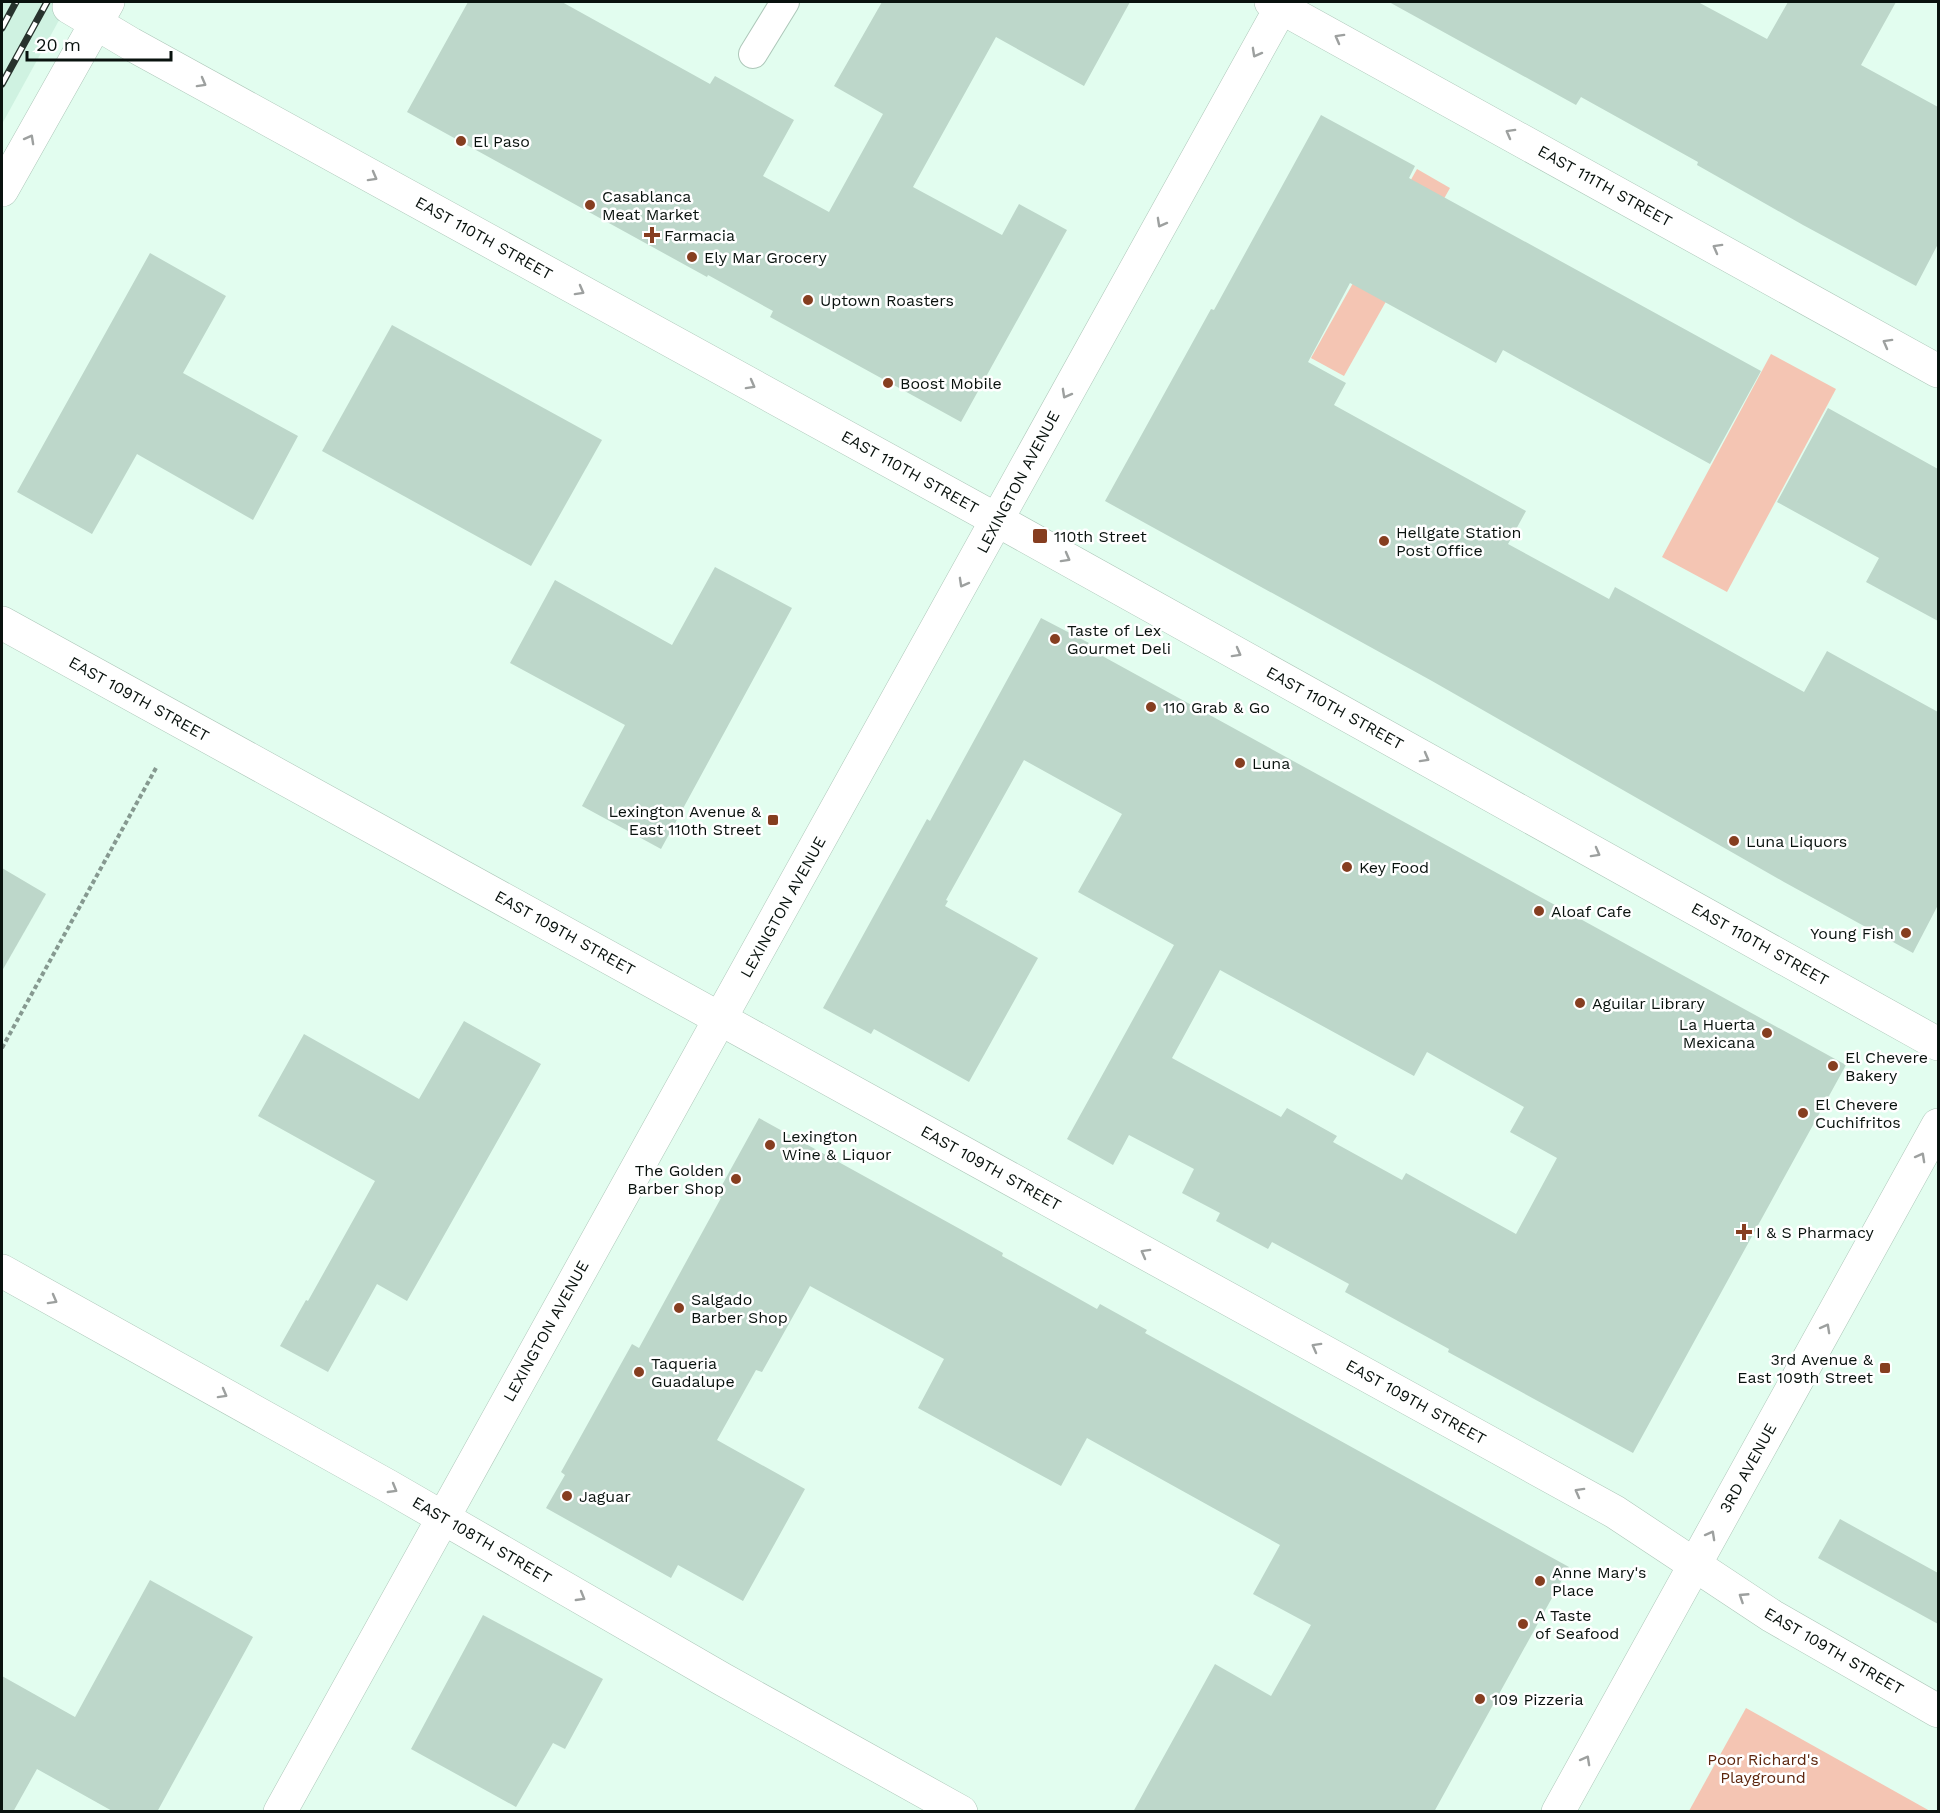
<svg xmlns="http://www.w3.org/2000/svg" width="1940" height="1813" font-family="'Work Sans',sans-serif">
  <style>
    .built { fill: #cff2e1 }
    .green { fill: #f4c5b3 }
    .building { fill: #bdd7ca; fill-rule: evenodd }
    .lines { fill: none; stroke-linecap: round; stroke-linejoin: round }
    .lane-casing { stroke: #adc7b9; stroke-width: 30 }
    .street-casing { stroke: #adc7b9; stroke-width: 34 }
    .secondary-casing { stroke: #adc7b9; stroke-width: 34 }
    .primary-casing { stroke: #adc7b9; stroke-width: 34 }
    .path { stroke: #869990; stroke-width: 4; stroke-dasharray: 4.5 3; stroke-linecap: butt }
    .lane { stroke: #fff; stroke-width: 28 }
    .street { stroke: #fff; stroke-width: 33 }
    .secondary { stroke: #fff; stroke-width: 33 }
    .primary { stroke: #fff; stroke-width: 33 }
    .rail-casing { stroke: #27322d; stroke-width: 7 }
    .rail { stroke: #fff; stroke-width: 4.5; stroke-dasharray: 14; stroke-linecap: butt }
    .oneway { stroke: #9da09f }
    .poi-dot { fill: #863e20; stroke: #fff; stroke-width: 2 }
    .labels { text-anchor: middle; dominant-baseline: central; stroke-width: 5; stroke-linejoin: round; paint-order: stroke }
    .poi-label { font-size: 16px; fill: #09120e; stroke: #fff; text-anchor: start }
    .street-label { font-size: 16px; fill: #09120e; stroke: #fff }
    .park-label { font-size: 16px; fill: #5d260e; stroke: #fff }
  </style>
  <rect width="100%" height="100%" fill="#e2fdef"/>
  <path class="built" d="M 2,2 L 69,2 L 2,124 Z"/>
  <g class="green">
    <path d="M 1417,169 L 1450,188 L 1344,376 L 1311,358 Z"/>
    <path d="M 1771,354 L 1836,389 L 1727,592 L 1662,557 Z"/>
    <path d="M 1746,1708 L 1930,1811 L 1689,1811 Z"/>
  </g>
  <g class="building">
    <path d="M 468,2 L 562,2 L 710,84 L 715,76 L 794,120 L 763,176 L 829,212 L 883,114 L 834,86 L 882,2 L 1130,2 L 1084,86 L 996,37 L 913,187 L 1002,235 L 1019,204 L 1067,230 L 961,422 L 770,317 L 773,311 L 708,275 L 707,277 L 407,112 Z"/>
    <path d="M 1389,2 L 1698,2 L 1767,39 L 1788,2 L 1896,2 L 1861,65 L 1938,107 L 1938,244 L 1916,286 L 1803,225 L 1697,165 L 1698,162 L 1581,97 L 1576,105 Z"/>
    <path d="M 1321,115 L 1415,166 L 1409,178 L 1761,371 L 1710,464 L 1503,350 L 1496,363 L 1350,283 L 1308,362 L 1346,383 L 1334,405 L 1526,511 L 1508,544 L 1609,599 L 1615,587 L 1804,692 L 1827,651 L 1938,712 L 1938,905 L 1913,953 L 1784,882 L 1432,681 L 1105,501 L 1211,309 L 1214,310 Z"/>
    <path d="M 150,253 L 226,296 L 183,373 L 298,436 L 253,520 L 137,454 L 92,534 L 17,492 Z"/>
    <path d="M 392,325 L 602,440 L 531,566 L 322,451 Z"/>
    <path d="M 1828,408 L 1938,469 L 1938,621 L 1866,582 L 1879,558 L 1777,502 Z"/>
    <path d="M 715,567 L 792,608 L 661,849 L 582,806 L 625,725 L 510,663 L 555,580 L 672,645 Z"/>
    <path d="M 1041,618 L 1089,643 L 1086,647 L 1846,1065 L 1633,1453 L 1448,1352 L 1449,1349 L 1345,1292 L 1349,1284 L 1272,1242 L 1268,1249 L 1216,1221 L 1220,1213 L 1182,1193 L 1194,1169 L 1129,1135 L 1113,1165 L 1067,1139 L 1174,945 L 1078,892 L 1122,814 L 1071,786 L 1024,760 L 946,900 L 948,901 L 945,906 L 1038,958 L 969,1082 L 874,1029 L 871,1034 L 823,1008 L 927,819 L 930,821 ZM 1220,970 L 1414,1076 L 1427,1052 L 1524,1107 L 1510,1132 L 1557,1158 L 1516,1234 L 1406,1173 L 1402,1180 L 1333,1142 L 1337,1136 L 1287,1108 L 1281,1117 L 1172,1058 Z"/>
    <path d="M 2,868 L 46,894 L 2,971 Z"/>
    <path d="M 464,1021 L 541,1064 L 407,1301 L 377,1284 L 328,1372 L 280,1346 L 306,1300 L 308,1301 L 375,1181 L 258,1116 L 304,1034 L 419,1099 Z"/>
    <path d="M 759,1118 L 960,1229 L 1003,1253 L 1002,1256 L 1049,1282 L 1097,1309 L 1100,1304 L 1147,1330 L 1145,1333 L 1569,1567 L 1434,1812 L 1133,1812 L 1215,1664 L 1271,1696 L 1311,1625 L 1253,1594 L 1280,1545 L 1087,1438 L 1061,1486 L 1013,1460 L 918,1408 L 944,1359 L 810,1286 L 762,1372 L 756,1370 L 717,1440 L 805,1489 L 743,1601 L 678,1565 L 671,1578 L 546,1508 L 565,1475 L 561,1472 L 632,1344 L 639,1348 L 721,1198 L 716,1196 Z"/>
    <path d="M 1840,1519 L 1938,1573 L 1938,1624 L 1818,1558 Z"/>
    <path d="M 150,1580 L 253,1637 L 157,1812 L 114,1812 L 37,1769 L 13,1812 L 2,1812 L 2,1676 L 75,1717 Z"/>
    <path d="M 483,1615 L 603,1679 L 565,1749 L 553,1743 L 516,1807 L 411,1749 Z"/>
  </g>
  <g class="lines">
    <g class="lane-casing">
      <path id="lane" d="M 753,54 L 785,2"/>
    </g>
    <g class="street-casing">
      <g id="street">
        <path d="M 1271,2 L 1938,371"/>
        <path d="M 69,7 L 131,44 L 997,520 L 1938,1044"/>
        <path d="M 2,623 L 1615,1512 L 1772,1616 L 1938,1711"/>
        <path d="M 2,1271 L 388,1486 L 722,1679 L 961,1812"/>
      </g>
    </g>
    <g class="secondary-casing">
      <path id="secondary" d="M 280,1812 L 1284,2"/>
    </g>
    <g class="primary-casing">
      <g id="primary">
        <path d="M 2,190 L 108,2"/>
        <path d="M 1558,1812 L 1938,1125"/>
      </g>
    </g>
    <path class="path" d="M 2,1048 L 156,768"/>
    <use href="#lane" class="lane"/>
    <use href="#street" class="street"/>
    <use href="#secondary" class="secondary"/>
    <use href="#primary" class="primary"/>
    <g class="rail-casing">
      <g id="rail">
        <path d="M 2,28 L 16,2"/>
        <path d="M 2,84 L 47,2"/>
      </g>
    </g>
    <use href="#rail" class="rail"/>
  </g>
  <defs><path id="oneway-chevron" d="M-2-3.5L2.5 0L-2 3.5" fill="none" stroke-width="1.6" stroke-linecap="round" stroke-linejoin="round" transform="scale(1.5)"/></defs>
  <g class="oneway">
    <use href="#oneway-chevron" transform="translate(1339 38) rotate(-151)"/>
    <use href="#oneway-chevron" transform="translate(1256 53) rotate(119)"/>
    <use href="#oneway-chevron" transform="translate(202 83) rotate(29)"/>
    <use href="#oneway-chevron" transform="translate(1510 133) rotate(-151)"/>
    <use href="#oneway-chevron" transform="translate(30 139) rotate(-61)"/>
    <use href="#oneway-chevron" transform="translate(373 177) rotate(29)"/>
    <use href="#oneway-chevron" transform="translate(1161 223) rotate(119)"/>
    <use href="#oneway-chevron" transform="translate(1717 248) rotate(-151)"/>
    <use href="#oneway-chevron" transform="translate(580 291) rotate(29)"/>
    <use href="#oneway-chevron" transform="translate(1887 343) rotate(-151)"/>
    <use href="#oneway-chevron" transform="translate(751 385) rotate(29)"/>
    <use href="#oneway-chevron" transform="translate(1066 394) rotate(119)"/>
    <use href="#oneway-chevron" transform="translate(1066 558) rotate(29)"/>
    <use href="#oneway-chevron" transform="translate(963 583) rotate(119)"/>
    <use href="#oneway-chevron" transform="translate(1237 653) rotate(29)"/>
    <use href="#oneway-chevron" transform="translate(1425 758) rotate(29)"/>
    <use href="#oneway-chevron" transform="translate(1596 853) rotate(29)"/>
    <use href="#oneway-chevron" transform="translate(1921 1157) rotate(-61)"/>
    <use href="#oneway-chevron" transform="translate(1145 1253) rotate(-151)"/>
    <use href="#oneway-chevron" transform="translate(53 1300) rotate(29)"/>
    <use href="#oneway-chevron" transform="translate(1826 1328) rotate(-61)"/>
    <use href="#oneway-chevron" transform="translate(1316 1347) rotate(-151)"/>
    <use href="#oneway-chevron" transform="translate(223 1394) rotate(29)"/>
    <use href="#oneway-chevron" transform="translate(393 1489) rotate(30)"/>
    <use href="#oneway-chevron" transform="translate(1579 1492) rotate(-151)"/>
    <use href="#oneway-chevron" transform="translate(1711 1535) rotate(-61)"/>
    <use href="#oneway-chevron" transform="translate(581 1597) rotate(30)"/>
    <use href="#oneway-chevron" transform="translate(1743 1597) rotate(-147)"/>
    <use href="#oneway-chevron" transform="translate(1586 1760) rotate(-61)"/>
  </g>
  <g class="poi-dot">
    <circle cx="461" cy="141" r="6"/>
    <circle cx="590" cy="205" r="6"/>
    <path d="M649 226h6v6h6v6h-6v6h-6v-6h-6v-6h6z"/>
    <circle cx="692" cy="257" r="6"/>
    <circle cx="808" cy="300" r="6"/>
    <circle cx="888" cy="383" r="6"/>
    <rect x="1032" y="528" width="16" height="16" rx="3"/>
    <circle cx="1384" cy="541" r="6"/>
    <circle cx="1055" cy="639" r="6"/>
    <circle cx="1151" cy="707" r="6"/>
    <circle cx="1240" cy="763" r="6"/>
    <rect x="767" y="814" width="12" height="12" rx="3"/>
    <circle cx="1734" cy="841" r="6"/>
    <circle cx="1347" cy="867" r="6"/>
    <circle cx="1539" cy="911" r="6"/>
    <circle cx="1906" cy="933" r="6"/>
    <circle cx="1580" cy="1003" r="6"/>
    <circle cx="1767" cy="1033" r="6"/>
    <circle cx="1833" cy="1066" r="6"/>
    <circle cx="1803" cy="1113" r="6"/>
    <circle cx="770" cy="1145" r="6"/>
    <circle cx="736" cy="1179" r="6"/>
    <path d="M1741 1223h6v6h6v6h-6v6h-6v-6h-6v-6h6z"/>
    <circle cx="679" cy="1308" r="6"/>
    <rect x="1879" y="1362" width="12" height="12" rx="3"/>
    <circle cx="639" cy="1372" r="6"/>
    <circle cx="567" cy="1496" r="6"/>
    <circle cx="1540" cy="1581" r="6"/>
    <circle cx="1523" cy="1624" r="6"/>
    <circle cx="1480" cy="1699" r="6"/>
  </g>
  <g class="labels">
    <g class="poi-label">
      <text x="473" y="141">El Paso</text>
      <text x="602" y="196">Casablanca<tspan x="602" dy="18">Meat Market</tspan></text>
      <text x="664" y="235">Farmacia</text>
      <text x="704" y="257">Ely Mar Grocery</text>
      <text x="820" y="300">Uptown Roasters</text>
      <text x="900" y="383">Boost Mobile</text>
      <text x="1396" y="532">Hellgate Station<tspan x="1396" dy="18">Post Office</tspan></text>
      <text x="1054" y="536">110th Street</text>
      <text x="1067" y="630">Taste of Lex<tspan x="1067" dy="18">Gourmet Deli</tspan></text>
      <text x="1163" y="707">110 Grab &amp; Go</text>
      <text x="1252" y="763">Luna</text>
      <text x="761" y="811" text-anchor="end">Lexington Avenue &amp;<tspan x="761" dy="18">East 110th Street</tspan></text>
      <text x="1746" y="841">Luna Liquors</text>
      <text x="1359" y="867">Key Food</text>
      <text x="1551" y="911">Aloaf Cafe</text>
      <text x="1894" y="933" text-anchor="end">Young Fish</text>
      <text x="1592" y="1003">Aguilar Library</text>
      <text x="1755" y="1024" text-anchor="end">La Huerta<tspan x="1755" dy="18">Mexicana</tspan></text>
      <text x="1845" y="1057">El Chevere<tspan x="1845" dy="18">Bakery</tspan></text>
      <text x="1815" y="1104">El Chevere<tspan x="1815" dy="18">Cuchifritos</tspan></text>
      <text x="782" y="1136">Lexington<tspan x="782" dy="18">Wine &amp; Liquor</tspan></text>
      <text x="724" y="1170" text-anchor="end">The Golden<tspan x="724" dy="18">Barber Shop</tspan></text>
      <text x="1756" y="1232">I &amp; S Pharmacy</text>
      <text x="691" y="1299">Salgado<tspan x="691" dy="18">Barber Shop</tspan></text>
      <text x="1873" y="1359" text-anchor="end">3rd Avenue &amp;<tspan x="1873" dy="18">East 109th Street</tspan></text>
      <text x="651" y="1363">Taqueria<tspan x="651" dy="18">Guadalupe</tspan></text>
      <text x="579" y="1496">Jaguar</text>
      <text x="1552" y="1572">Anne Mary's<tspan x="1552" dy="18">Place</tspan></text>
      <text x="1535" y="1615">A Taste<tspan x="1535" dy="18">of Seafood</tspan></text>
      <text x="1492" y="1699">109 Pizzeria</text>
    </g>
    <g class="street-label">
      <text transform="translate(1605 186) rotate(29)">EAST 111TH STREET</text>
      <text transform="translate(484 238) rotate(29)">EAST 110TH STREET</text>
      <text transform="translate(910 472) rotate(29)">EAST 110TH STREET</text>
      <text transform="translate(1018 482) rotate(-62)">LEXINGTON AVENUE</text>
      <text transform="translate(139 699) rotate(29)">EAST 109TH STREET</text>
      <text transform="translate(1335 708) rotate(29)">EAST 110TH STREET</text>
      <text transform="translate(783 907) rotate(-61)">LEXINGTON AVENUE</text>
      <text transform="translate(565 933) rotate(29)">EAST 109TH STREET</text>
      <text transform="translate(1760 944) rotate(29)">EAST 110TH STREET</text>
      <text transform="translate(991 1168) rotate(29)">EAST 109TH STREET</text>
      <text transform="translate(546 1331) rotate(-61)">LEXINGTON AVENUE</text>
      <text transform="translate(1416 1402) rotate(29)">EAST 109TH STREET</text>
      <text transform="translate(1748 1468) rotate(-61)">3RD AVENUE</text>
      <text transform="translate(482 1540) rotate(30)">EAST 108TH STREET</text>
      <text transform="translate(1834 1651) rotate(30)">EAST 109TH STREET</text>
    </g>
    <g class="park-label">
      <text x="1763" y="1759">Poor Richard's<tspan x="1763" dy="18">Playground</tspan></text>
    </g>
  </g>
  <rect width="1940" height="1813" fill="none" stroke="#09120e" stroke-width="6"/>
  <path d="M27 51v9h144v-9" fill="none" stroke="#09120e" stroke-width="3"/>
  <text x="36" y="51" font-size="18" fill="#09120e" stroke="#ffffff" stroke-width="4.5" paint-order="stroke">20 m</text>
</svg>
